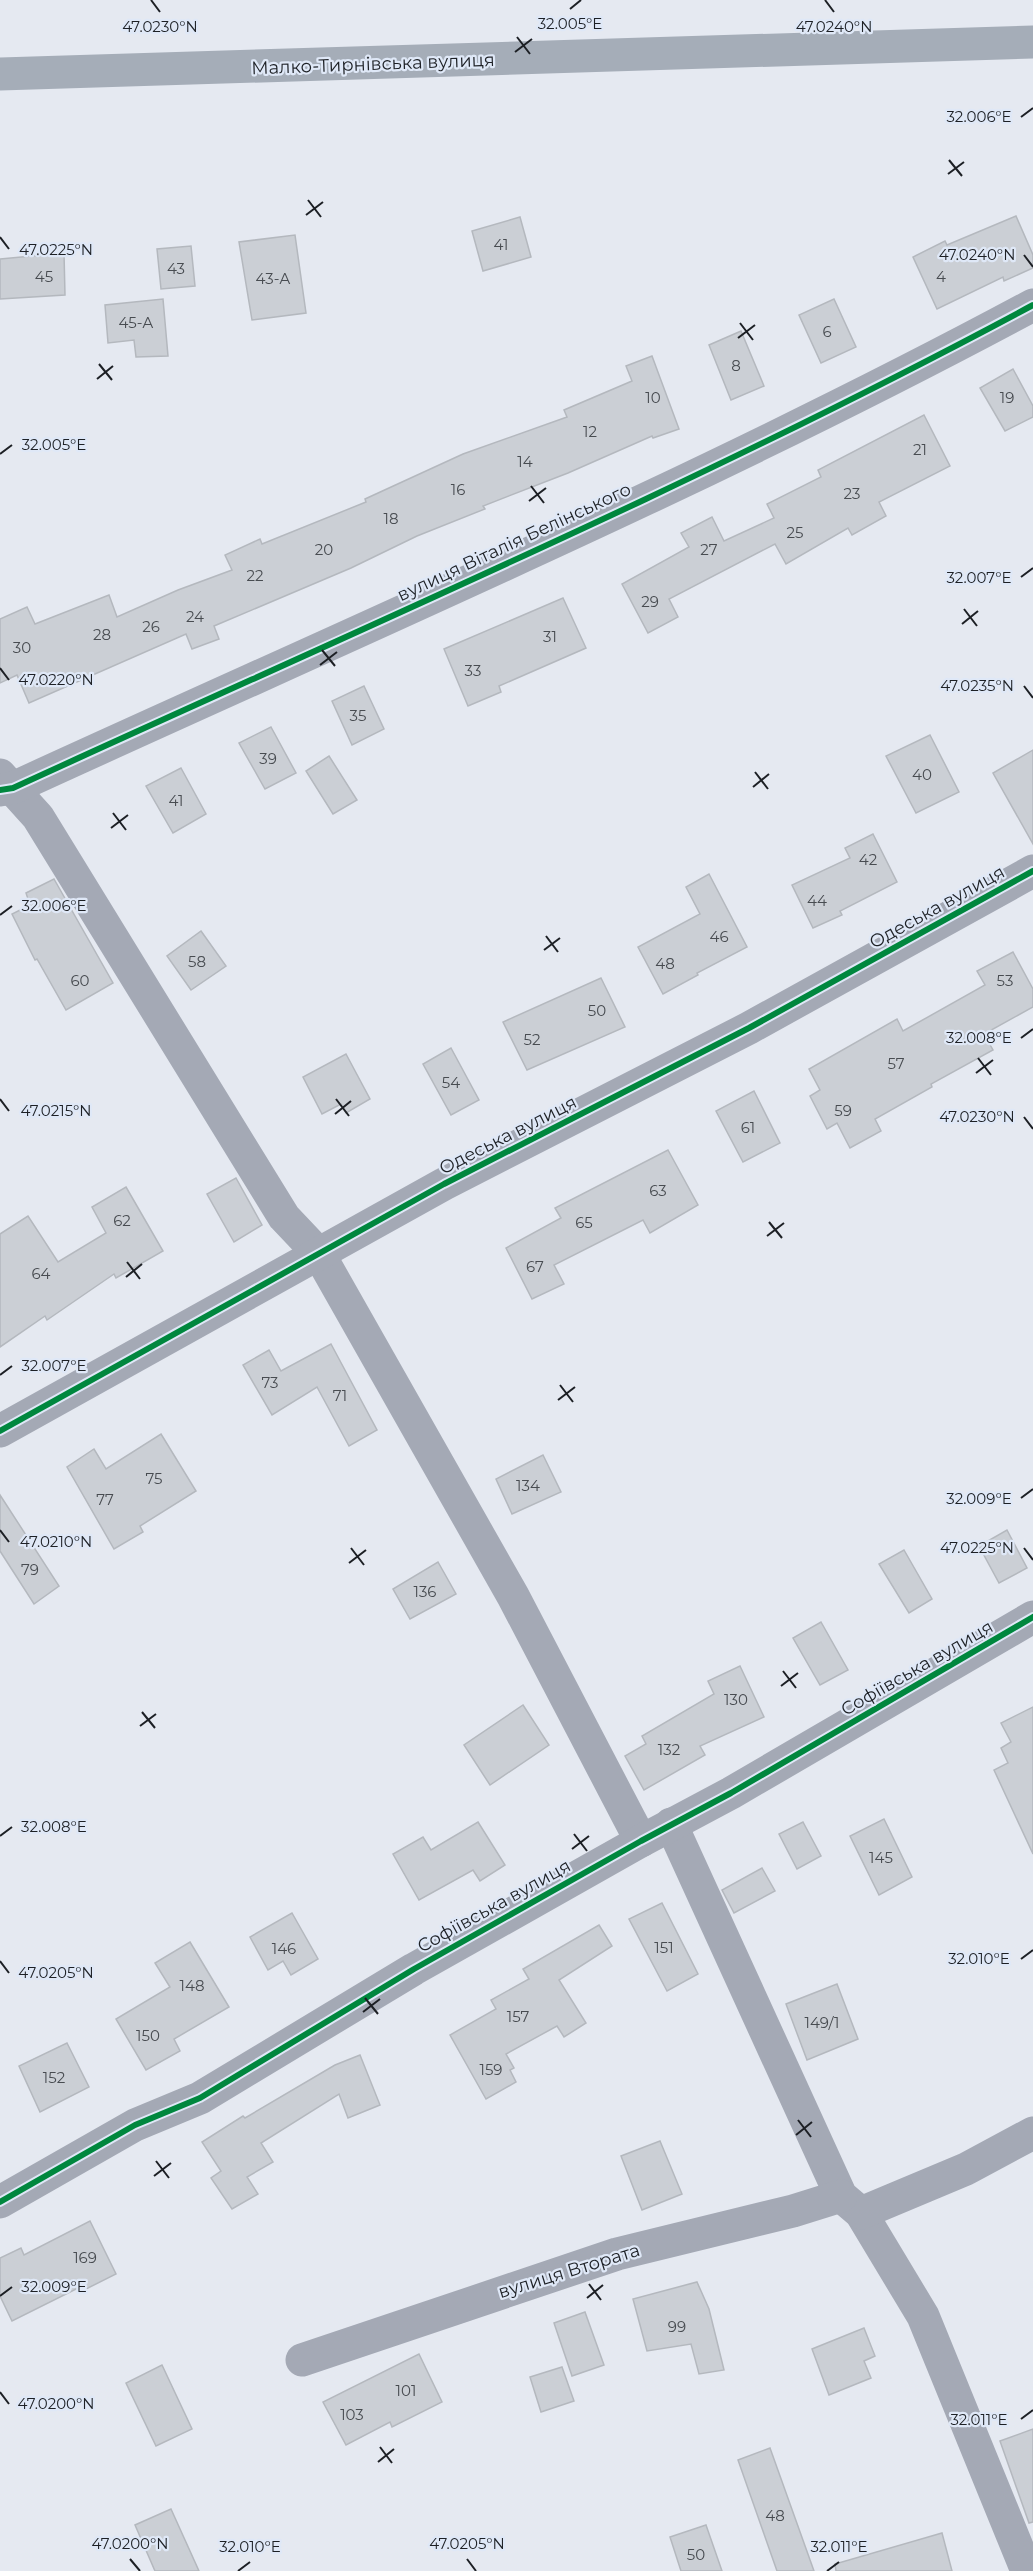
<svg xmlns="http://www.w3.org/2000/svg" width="1033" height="2571" font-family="Montserrat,sans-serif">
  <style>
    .building { fill: #cbcfd5; stroke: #b4b8be; stroke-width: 1.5 }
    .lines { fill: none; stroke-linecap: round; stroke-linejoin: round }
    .minor { stroke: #a4a9b5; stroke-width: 33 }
    .major { stroke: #a5adb8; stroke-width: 33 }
    .cycleway-casing { stroke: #dfe8f7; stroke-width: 10 }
    .cycleway { stroke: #00873e; stroke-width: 6 }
    .ticks { fill: none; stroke: #1d2025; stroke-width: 2 }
    .labels { text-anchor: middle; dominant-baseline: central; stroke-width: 4.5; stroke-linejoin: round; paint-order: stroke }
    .number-label { font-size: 15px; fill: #484c51 }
    .street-label { font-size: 18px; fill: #1d2025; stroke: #dfe8f7 }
    .ticks-label { font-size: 15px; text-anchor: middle; fill: #1d2025; stroke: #dfe8f7; stroke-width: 4.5; stroke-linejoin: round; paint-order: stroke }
  </style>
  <rect width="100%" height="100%" fill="#e5e9f1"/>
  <g class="building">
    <path d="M 1016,216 L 1033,255 L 1033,268 L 1004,281 L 1003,277 L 937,309 L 913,257 L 945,241 L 947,245 Z"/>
    <path d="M 520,217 L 531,257 L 483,271 L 472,231 Z"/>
    <path d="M 295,235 L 306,313 L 252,320 L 239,242 Z"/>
    <path d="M 191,246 L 195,286 L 161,289 L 157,249 Z"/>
    <path d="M 64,253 L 65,295 L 0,299 L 0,259 Z"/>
    <path d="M 163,299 L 168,356 L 136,357 L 134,340 L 108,343 L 105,305 Z"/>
    <path d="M 834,299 L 856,347 L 821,363 L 799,315 Z"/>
    <path d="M 741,331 L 764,386 L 731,400 L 709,345 Z"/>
    <path d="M 652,356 L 679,429 L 653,438 L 652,436 L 568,473 L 483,506 L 485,509 L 417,536 L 351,568 L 214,626 L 219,639 L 192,649 L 186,634 L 29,703 L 17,675 L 0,683 L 0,619 L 27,607 L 35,624 L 109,595 L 117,617 L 178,590 L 232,570 L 225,555 L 260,539 L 262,544 L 366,502 L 365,499 L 463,454 L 567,417 L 564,410 L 632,381 L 626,366 Z"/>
    <path d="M 1013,369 L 1033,406 L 1033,417 L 1005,431 L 980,388 Z"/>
    <path d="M 924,415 L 950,466 L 879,502 L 886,516 L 852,535 L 848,528 L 786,564 L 775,544 L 669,599 L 678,617 L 648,633 L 622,584 L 689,547 L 681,533 L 712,517 L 724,541 L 774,518 L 767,504 L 821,477 L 818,470 Z"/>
    <path d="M 563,598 L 586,648 L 499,686 L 501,692 L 468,706 L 444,649 Z"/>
    <path d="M 364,686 L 384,729 L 352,745 L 332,701 Z"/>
    <path d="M 271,727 L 296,773 L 265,789 L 239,743 Z"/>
    <path d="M 930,735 L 959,792 L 916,813 L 886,756 Z"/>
    <path d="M 1033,750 L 1033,844 L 993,773 Z"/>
    <path d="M 329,756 L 357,800 L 333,814 L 306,771 Z"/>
    <path d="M 181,768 L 206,814 L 173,833 L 146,786 Z"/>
    <path d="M 873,834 L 897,882 L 840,911 L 842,915 L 813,928 L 792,885 L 850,858 L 845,848 Z"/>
    <path d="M 709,874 L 747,947 L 697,973 L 698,975 L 663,994 L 638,947 L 700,914 L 686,887 Z"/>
    <path d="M 54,879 L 113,983 L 66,1010 L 37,959 L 35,960 L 12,914 L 30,905 L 26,893 Z"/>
    <path d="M 201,931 L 226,966 L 191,990 L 167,956 Z"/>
    <path d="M 1013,952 L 1033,989 L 1033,1007 L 984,1034 L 993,1050 L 931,1084 L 932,1087 L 875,1119 L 881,1131 L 850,1148 L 837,1123 L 827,1129 L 810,1096 L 820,1090 L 809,1069 L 897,1019 L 903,1031 L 985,985 L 977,971 Z"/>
    <path d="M 601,978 L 625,1027 L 527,1070 L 503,1022 Z"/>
    <path d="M 451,1048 L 479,1100 L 451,1115 L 423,1064 Z"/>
    <path d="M 346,1054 L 370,1099 L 346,1113 L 341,1104 L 322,1114 L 303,1077 Z"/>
    <path d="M 754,1091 L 780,1143 L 743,1162 L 716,1111 Z"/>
    <path d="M 668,1150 L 698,1205 L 650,1233 L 643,1220 L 554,1265 L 564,1284 L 532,1299 L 506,1248 L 561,1218 L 555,1208 Z"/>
    <path d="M 236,1178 L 262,1225 L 234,1242 L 207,1194 Z"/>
    <path d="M 126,1187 L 163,1251 L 116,1278 L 114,1274 L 47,1320 L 45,1316 L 0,1347 L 0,1234 L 28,1216 L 58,1262 L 106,1233 L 92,1207 Z"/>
    <path d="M 331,1344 L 377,1430 L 349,1446 L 317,1387 L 272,1415 L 243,1365 L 269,1350 L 281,1371 Z"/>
    <path d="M 161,1434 L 196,1491 L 140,1526 L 143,1532 L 114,1549 L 67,1467 L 94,1449 L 106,1469 Z"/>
    <path d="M 543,1455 L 561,1492 L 512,1514 L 496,1479 Z"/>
    <path d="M 0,1495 L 59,1586 L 34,1604 L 0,1551 Z"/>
    <path d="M 1007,1530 L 1027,1568 L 999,1583 L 979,1546 Z"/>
    <path d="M 904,1550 L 932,1599 L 909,1613 L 879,1564 Z"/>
    <path d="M 438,1562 L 456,1594 L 410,1619 L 393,1589 Z"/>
    <path d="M 821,1622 L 848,1670 L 820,1685 L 793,1638 Z"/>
    <path d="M 740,1666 L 764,1717 L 700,1746 L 705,1755 L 644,1790 L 625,1756 L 646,1744 L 642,1736 L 714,1694 L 708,1681 Z"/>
    <path d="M 523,1705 L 549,1745 L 490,1785 L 464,1745 Z"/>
    <path d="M 1033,1707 L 1033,1854 L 994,1770 L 1008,1763 L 1001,1748 L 1011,1742 L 1001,1723 Z"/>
    <path d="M 884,1819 L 912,1877 L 879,1895 L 850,1836 Z"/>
    <path d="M 478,1822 L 505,1865 L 480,1881 L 473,1870 L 419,1900 L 393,1854 L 423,1837 L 431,1850 Z"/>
    <path d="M 803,1822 L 821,1856 L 797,1869 L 779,1834 Z"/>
    <path d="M 762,1868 L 775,1891 L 734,1913 L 722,1890 Z"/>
    <path d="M 662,1903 L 698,1974 L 667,1991 L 629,1919 Z"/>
    <path d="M 292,1913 L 318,1959 L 291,1975 L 283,1961 L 268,1970 L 250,1937 Z"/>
    <path d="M 599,1925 L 612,1946 L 559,1980 L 586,2023 L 564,2037 L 557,2026 L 506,2054 L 514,2068 L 510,2070 L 516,2082 L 486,2099 L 450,2035 L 496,2009 L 491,2000 L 529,1979 L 523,1969 Z"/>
    <path d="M 190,1942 L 229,2007 L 174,2039 L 180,2051 L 146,2070 L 116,2019 L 170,1987 L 155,1963 Z"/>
    <path d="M 837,1984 L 858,2039 L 807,2060 L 786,2004 Z"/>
    <path d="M 67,2043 L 89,2087 L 40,2112 L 19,2066 Z"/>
    <path d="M 360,2055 L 380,2105 L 348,2118 L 339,2094 L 261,2143 L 273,2162 L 247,2177 L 258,2194 L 232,2209 L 211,2178 L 221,2171 L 202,2142 L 243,2116 L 245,2118 L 335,2065 Z"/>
    <path d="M 660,2141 L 682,2194 L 642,2210 L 621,2156 Z"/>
    <path d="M 90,2221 L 116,2274 L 80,2292 L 78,2288 L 12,2321 L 0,2296 L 0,2258 L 21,2248 L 24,2255 Z"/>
    <path d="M 697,2282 L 709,2309 L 724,2370 L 699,2374 L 691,2344 L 647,2351 L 633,2299 Z"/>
    <path d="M 585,2312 L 604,2365 L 572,2376 L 554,2323 Z"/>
    <path d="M 864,2328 L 875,2356 L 864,2361 L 871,2378 L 829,2395 L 812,2349 Z"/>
    <path d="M 419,2354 L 442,2402 L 392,2427 L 390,2422 L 346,2445 L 323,2402 Z"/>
    <path d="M 162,2365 L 192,2429 L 156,2446 L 126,2383 Z"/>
    <path d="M 562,2367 L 574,2401 L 541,2412 L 530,2377 Z"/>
    <path d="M 1033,2429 L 1033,2522 L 1029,2523 L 1000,2441 Z"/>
    <path d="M 770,2448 L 814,2571 L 777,2571 L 738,2460 Z"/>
    <path d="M 171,2509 L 199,2571 L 155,2571 L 135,2525 Z"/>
    <path d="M 706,2525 L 722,2571 L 681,2571 L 670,2537 Z"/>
    <path d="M 942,2533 L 952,2571 L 836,2571 L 835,2564 Z"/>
  </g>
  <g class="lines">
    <g class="minor">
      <path d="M 0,775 L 38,817 L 284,1217 L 319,1254 L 513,1596 L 641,1841"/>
      <path d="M 0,790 L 13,788 C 355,631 702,483 1033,305"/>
      <path d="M 0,1431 L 444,1184 L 749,1028 L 1033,871"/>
      <path d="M 671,1824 L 841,2196 L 861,2213 L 923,2316 L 1027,2571"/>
      <path d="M 0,2202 L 135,2125 L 200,2098 L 414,1969 L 641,1841 L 731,1793 L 1033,1617"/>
      <path d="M 861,2213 L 966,2169 L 1033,2133"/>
      <path d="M 302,2360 L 617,2254 L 793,2211 L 841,2196"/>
    </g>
    <path class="major" d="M 0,74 L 1033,42"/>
    <g class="cycleway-casing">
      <g id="cycleway">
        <path d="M 0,790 L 13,788 C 355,631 702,483 1033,305"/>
        <path d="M 0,1431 L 444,1184 L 749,1028 L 1033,871"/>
        <path d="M 0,2202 L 135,2125 L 200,2098 L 414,1969 L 641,1841 L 731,1793 L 1033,1617"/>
      </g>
    </g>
    <use href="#cycleway" class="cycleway"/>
  </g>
  <path class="ticks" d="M 151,0 L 160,12M 825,0 L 834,12M 570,9 L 581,0M 517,37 L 530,54M 515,52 L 532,39M 1021,117 L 1033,108M 949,160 L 962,176M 948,174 L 964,162M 308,200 L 321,217M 306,215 L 323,202M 0,237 L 9,249M 1024,255 L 1033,267M 740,323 L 753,340M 738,338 L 755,325M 99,364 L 112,380M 97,379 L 113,366M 0,454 L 12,445M 531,486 L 544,503M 529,501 L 546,488M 1021,577 L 1033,568M 964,609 L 977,626M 962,624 L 978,611M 322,650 L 335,666M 320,665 L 337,652M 0,668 L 9,680M 1024,686 L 1033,698M 755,772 L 768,789M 753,787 L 769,774M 113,813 L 126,830M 111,828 L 128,815M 0,915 L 12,906M 546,936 L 558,952M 544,950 L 560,938M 1021,1038 L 1033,1029M 978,1058 L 991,1075M 976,1073 L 993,1060M 0,1099 L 9,1111M 336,1099 L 349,1116M 335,1114 L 351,1101M 1024,1117 L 1033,1129M 769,1222 L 782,1238M 767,1236 L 784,1223M 127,1262 L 140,1279M 126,1277 L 142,1264M 0,1375 L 12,1366M 560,1385 L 573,1402M 558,1400 L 575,1387M 1021,1498 L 1033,1489M 0,1530 L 9,1542M 351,1548 L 364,1565M 1024,1548 L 1033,1560M 349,1563 L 366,1550M 783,1671 L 796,1688M 781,1686 L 798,1673M 142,1712 L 155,1728M 140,1726 L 156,1714M 574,1834 L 587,1851M 0,1836 L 12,1827M 572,1849 L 589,1836M 1021,1959 L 1033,1950M 0,1961 L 9,1973M 365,1998 L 378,2014M 363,2012 L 380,1999M 798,2120 L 811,2137M 796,2135 L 812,2122M 156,2161 L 169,2178M 154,2176 L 171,2163M 589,2284 L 601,2300M 0,2296 L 12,2287M 587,2298 L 603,2285M 0,2392 L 9,2404M 1021,2419 L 1033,2410M 380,2447 L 392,2463M 378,2462 L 394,2449M 130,2559 L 140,2571M 467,2559 L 476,2571M 238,2571 L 250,2562M 827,2571 L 839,2562"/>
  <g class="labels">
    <g class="number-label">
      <text x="501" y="244">41</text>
      <text x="176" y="268">43</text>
      <text x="44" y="276">45</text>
      <text x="941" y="276">4</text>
      <text x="273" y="278">43-А</text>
      <text x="136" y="322">45-А</text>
      <text x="827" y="331">6</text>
      <text x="736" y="365">8</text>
      <text x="653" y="397">10</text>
      <text x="1007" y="397">19</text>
      <text x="590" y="431">12</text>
      <text x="920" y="449">21</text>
      <text x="525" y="461">14</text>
      <text x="458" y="489">16</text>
      <text x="852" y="493">23</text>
      <text x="391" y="518">18</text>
      <text x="795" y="532">25</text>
      <text x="324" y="549">20</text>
      <text x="709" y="549">27</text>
      <text x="255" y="575">22</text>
      <text x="650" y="601">29</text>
      <text x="195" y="616">24</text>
      <text x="151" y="626">26</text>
      <text x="102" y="634">28</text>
      <text x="550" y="636">31</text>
      <text x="22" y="647">30</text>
      <text x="473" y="670">33</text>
      <text x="358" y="715">35</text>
      <text x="268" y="758">39</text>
      <text x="922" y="774">40</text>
      <text x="176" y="800">41</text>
      <text x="868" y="859">42</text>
      <text x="817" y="900">44</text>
      <text x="719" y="936">46</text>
      <text x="197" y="961">58</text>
      <text x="665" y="963">48</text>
      <text x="80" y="980">60</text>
      <text x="1005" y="980">53</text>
      <text x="597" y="1010">50</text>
      <text x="532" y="1039">52</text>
      <text x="896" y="1063">57</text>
      <text x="451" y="1082">54</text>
      <text x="843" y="1110">59</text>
      <text x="748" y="1127">61</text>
      <text x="658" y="1190">63</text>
      <text x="122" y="1220">62</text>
      <text x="584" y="1222">65</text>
      <text x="535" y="1266">67</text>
      <text x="41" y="1273">64</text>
      <text x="270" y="1382">73</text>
      <text x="340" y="1395">71</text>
      <text x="154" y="1478">75</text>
      <text x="528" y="1485">134</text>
      <text x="105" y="1499">77</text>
      <text x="30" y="1569">79</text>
      <text x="425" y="1591">136</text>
      <text x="736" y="1699">130</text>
      <text x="669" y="1749">132</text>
      <text x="881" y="1857">145</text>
      <text x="664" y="1947">151</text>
      <text x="284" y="1948">146</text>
      <text x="192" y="1985">148</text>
      <text x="518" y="2016">157</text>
      <text x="822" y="2022">149/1</text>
      <text x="148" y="2035">150</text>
      <text x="491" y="2069">159</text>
      <text x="54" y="2077">152</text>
      <text x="85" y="2257">169</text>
      <text x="677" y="2326">99</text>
      <text x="406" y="2390">101</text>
      <text x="352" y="2414">103</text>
      <text x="775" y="2515">48</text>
      <text x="696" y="2554">50</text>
    </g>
    <g class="street-label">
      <text transform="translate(373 64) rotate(-2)">Малко-Тирнівська вулиця</text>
      <text transform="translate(514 542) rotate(-25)">вулиця Віталія Белінського</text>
      <text transform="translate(937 907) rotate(-29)">Одеська вулиця</text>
      <text transform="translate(508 1135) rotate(-27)">Одеська вулиця</text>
      <text transform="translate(917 1668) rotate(-30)">Софіївська вулиця</text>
      <text transform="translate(494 1906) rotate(-29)">Софіївська вулиця</text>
      <text transform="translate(569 2271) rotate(-17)">вулиця Втората</text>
    </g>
  </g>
  <g class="ticks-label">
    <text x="570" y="29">32.005°E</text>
    <text x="160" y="32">47.0230°N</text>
    <text x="834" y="32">47.0240°N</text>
    <text x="979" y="122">32.006°E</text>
    <text x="56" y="255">47.0225°N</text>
    <text x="977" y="260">47.0240°N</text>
    <text x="54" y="450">32.005°E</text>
    <text x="979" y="583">32.007°E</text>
    <text x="56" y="685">47.0220°N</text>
    <text x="977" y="691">47.0235°N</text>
    <text x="54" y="911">32.006°E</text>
    <text x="979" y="1043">32.008°E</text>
    <text x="56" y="1116">47.0215°N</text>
    <text x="977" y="1122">47.0230°N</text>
    <text x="54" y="1371">32.007°E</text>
    <text x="979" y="1504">32.009°E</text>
    <text x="56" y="1547">47.0210°N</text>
    <text x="977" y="1553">47.0225°N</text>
    <text x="54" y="1832">32.008°E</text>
    <text x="979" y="1964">32.010°E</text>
    <text x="56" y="1978">47.0205°N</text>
    <text x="54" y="2292">32.009°E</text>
    <text x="56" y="2409">47.0200°N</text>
    <text x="979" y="2425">32.011°E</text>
    <text x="130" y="2549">47.0200°N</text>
    <text x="467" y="2549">47.0205°N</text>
    <text x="250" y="2552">32.010°E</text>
    <text x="839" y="2552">32.011°E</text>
  </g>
</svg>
